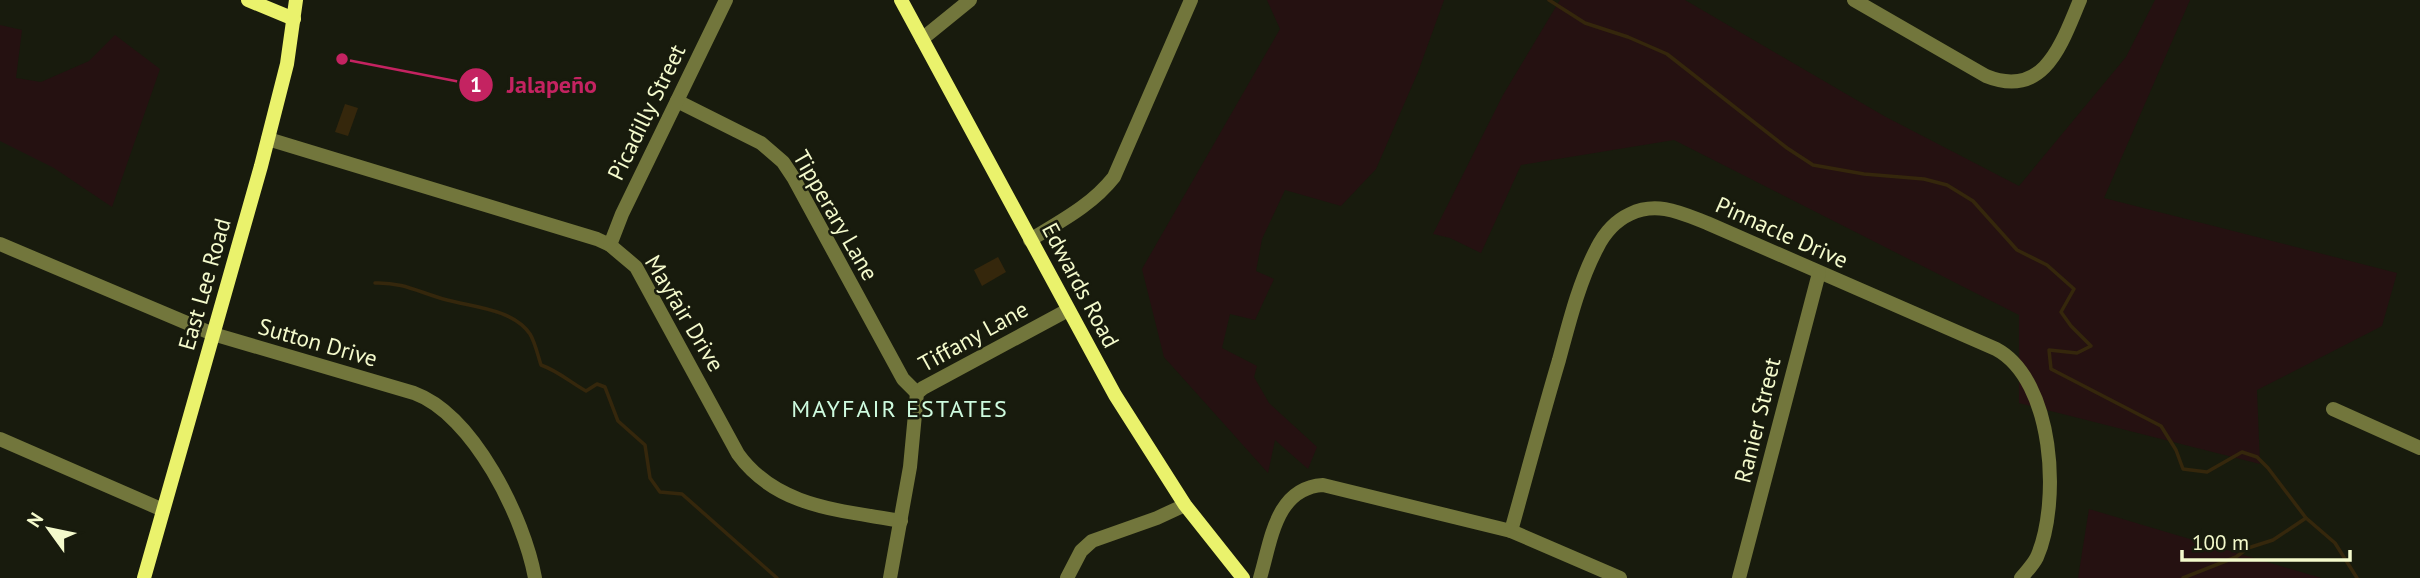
<svg xmlns="http://www.w3.org/2000/svg" width="2420" height="578" font-family="'PT Sans',sans-serif">
  <style>
    .green { fill: #251111 }
    .water { fill: #35270c }
    .lines { fill: none; stroke-linecap: round; stroke-linejoin: round }
    .stream { stroke: #35270c; stroke-width: 3.5 }
    .street { stroke: #72763c; stroke-width: 14 }
    .secondary { stroke: #eaf26c; stroke-width: 14 }
    .labels { text-anchor: middle; dominant-baseline: central; stroke-width: 5; stroke-linejoin: round; paint-order: stroke }
    .street-label { font-size: 23px; fill: #f4facc; stroke: #181b0d }
    .neighbourhood-label { font-size: 24px; letter-spacing: 2px; fill: #cefbdf; stroke: #181b0d }
    .leader { fill: none; stroke: #c42361; stroke-width: 2.5 }
    .callout-dot { fill: #c42361; stroke: #181b0d; stroke-width: 2.5 }
    .mark-label { font-size: 21px; text-anchor: middle; font-weight: bold; fill: #fff }
    .callout-label { font-size: 24px; text-anchor: middle; font-weight: bold; fill: #c42361; stroke: #181b0d; stroke-width: 5; stroke-linejoin: round; paint-order: stroke }
  </style>
  <rect width="100%" height="100%" fill="#181b0d"/>
  <g class="green">
    <path d="M 1267,0 L 1444,0 L 1418,72 L 1376,169 L 1341,206 L 1285,190 L 1262,239 L 1256,271 L 1274,279 L 1255,320 L 1230,314 L 1222,348 L 1257,366 L 1254,377 L 1269,403 L 1317,447 L 1308,469 L 1275,440 L 1268,473 L 1164,357 L 1142,269 L 1280,29 Z"/>
    <path d="M 1560,0 L 1685,0 L 1884,116 L 2019,186 L 2126,57 L 2155,0 L 2190,0 L 2104,198 L 2397,273 L 2382,326 L 2257,390 L 2260,464 L 2019,403 L 2019,315 L 1674,140 L 1521,165 L 1481,253 L 1450,238 L 1433,234 L 1503,95 Z"/>
    <path d="M 0,25 L 22,30 L 16,78 L 41,82 L 89,61 L 115,35 L 160,69 L 112,207 L 54,168 L 0,141 Z"/>
    <path d="M 2089,509 L 2321,578 L 2078,578 Z"/>
  </g>
  <g class="water">
    <path d="M 345,104 L 358,108 L 348,136 L 335,132 Z"/>
    <path d="M 998,257 L 1006,272 L 982,286 L 974,270 Z"/>
  </g>
  <g class="lines">
    <g class="stream">
      <path d="M 1549,0 L 1585,23 L 1628,37 L 1667,54 L 1787,148 L 1813,165 L 1864,174 L 1924,179 L 1947,185 L 1973,201 L 2017,250 L 2047,265 L 2074,289 L 2061,312 L 2071,326 L 2091,346 L 2077,353 L 2049,350 L 2051,369 L 2161,426 L 2176,450 L 2183,469 L 2207,472 L 2242,452 L 2257,457 L 2268,468 L 2306,518 L 2335,543 L 2357,578"/>
      <path d="M 375,283 C 404,282 420,293 447,300 C 473,307 513,309 530,334 C 535,342 538,356 541,365 C 558,371 570,382 586,391 L 597,384 L 605,387 L 618,421 L 645,445 L 650,478 L 660,492 L 682,494 L 777,578"/>
      <path d="M 2183,578 L 2236,557 L 2248,548 L 2273,540 L 2306,518"/>
    </g>
    <g class="street">
      <path d="M 1854,0 L 1986,76 C 2045,100 2062,42 2080,0"/>
      <path d="M 922,39 L 970,0"/>
      <path d="M 677,101 L 761,143 L 783,162 L 793,177 L 903,379 L 917,393"/>
      <path d="M 268,139 L 597,239 L 610,245 L 636,267 L 738,454 C 777,508 841,510 901,521"/>
      <path d="M 1030,240 C 1061,221 1092,205 1114,177 L 1191,0"/>
      <path d="M 0,244 L 213,334 L 414,393 C 474,415 524,518 535,578"/>
      <path d="M 610,245 L 622,214 L 726,0"/>
      <path d="M 2333,409 L 2420,448"/>
      <path d="M 0,439 L 163,510"/>
      <path d="M 1511,531 C 1527,474 1542,417 1559,360 C 1569,323 1579,282 1597,248 C 1604,234 1615,221 1630,214 C 1657,201 1681,213 1707,223 L 1996,349 C 2054,380 2061,502 2037,557 C 2033,565 2027,571 2021,578"/>
      <path d="M 890,578 L 910,467 L 917,393 L 923,388 L 1068,310"/>
      <path d="M 1067,578 L 1081,551 L 1092,541 L 1157,518 L 1185,505"/>
      <path d="M 1260,578 C 1271,542 1275,488 1323,485 L 1511,531 L 1620,578"/>
      <path d="M 1739,578 L 1819,273"/>
    </g>
    <g class="secondary">
      <path d="M 248,0 L 294,19"/>
      <path d="M 901,0 L 1115,395 L 1185,505 L 1243,578"/>
      <path d="M 144,578 L 261,166 L 287,64 L 296,0"/>
    </g>
  </g>
  <g class="labels">
    <g class="street-label">
      <text transform="translate(646 112) rotate(-64)">Picadilly Street</text>
      <text transform="translate(836 215) rotate(60)">Tipperary Lane</text>
      <text transform="translate(1782 232) rotate(24)">Pinnacle Drive</text>
      <text transform="translate(204 284) rotate(-74)">East Lee Road</text>
      <text transform="translate(1081 285) rotate(62)">Edwards Road</text>
      <text transform="translate(685 313) rotate(59)">Mayfair Drive</text>
      <text transform="translate(973 336) rotate(-29)">Tiffany Lane</text>
      <text transform="translate(318 342) rotate(16)">Sutton Drive</text>
      <text transform="translate(1757 420) rotate(-76)">Ranier Street</text>
    </g>
    <g class="neighbourhood-label">
      <text x="900" y="408">MAYFAIR ESTATES</text>
    </g>
  </g>
  <path class="leader" d="M342 59L476 85"/>
  <g class="callout-dot">
    <circle cx="342" cy="59" r="7"/>
    <circle cx="476" cy="85" r="18"/>
  </g>
  <g class="mark-label">
    <text x="476" y="92">1</text>
  </g>
  <g class="callout-label">
    <text x="552" y="93">Jalapeño</text>
  </g>
  <g transform="translate(49 529) rotate(303)" stroke="#181b0d" stroke-width="5" paint-order="stroke">
  <path d="M0-5L12 26L0 18L-12 26Z" fill="#f4facc"/>
  <text y="-10" font-size="19" font-weight="bold" text-anchor="middle" fill="#f4facc">N</text>
  </g>
  <path d="M2182 550v10h168v-10" fill="none" stroke="#f4facc" stroke-width="3.5"/>
  <text x="2192" y="550" font-size="21" fill="#f4facc" stroke="#181b0d" stroke-width="5" paint-order="stroke">100 m</text>
</svg>
